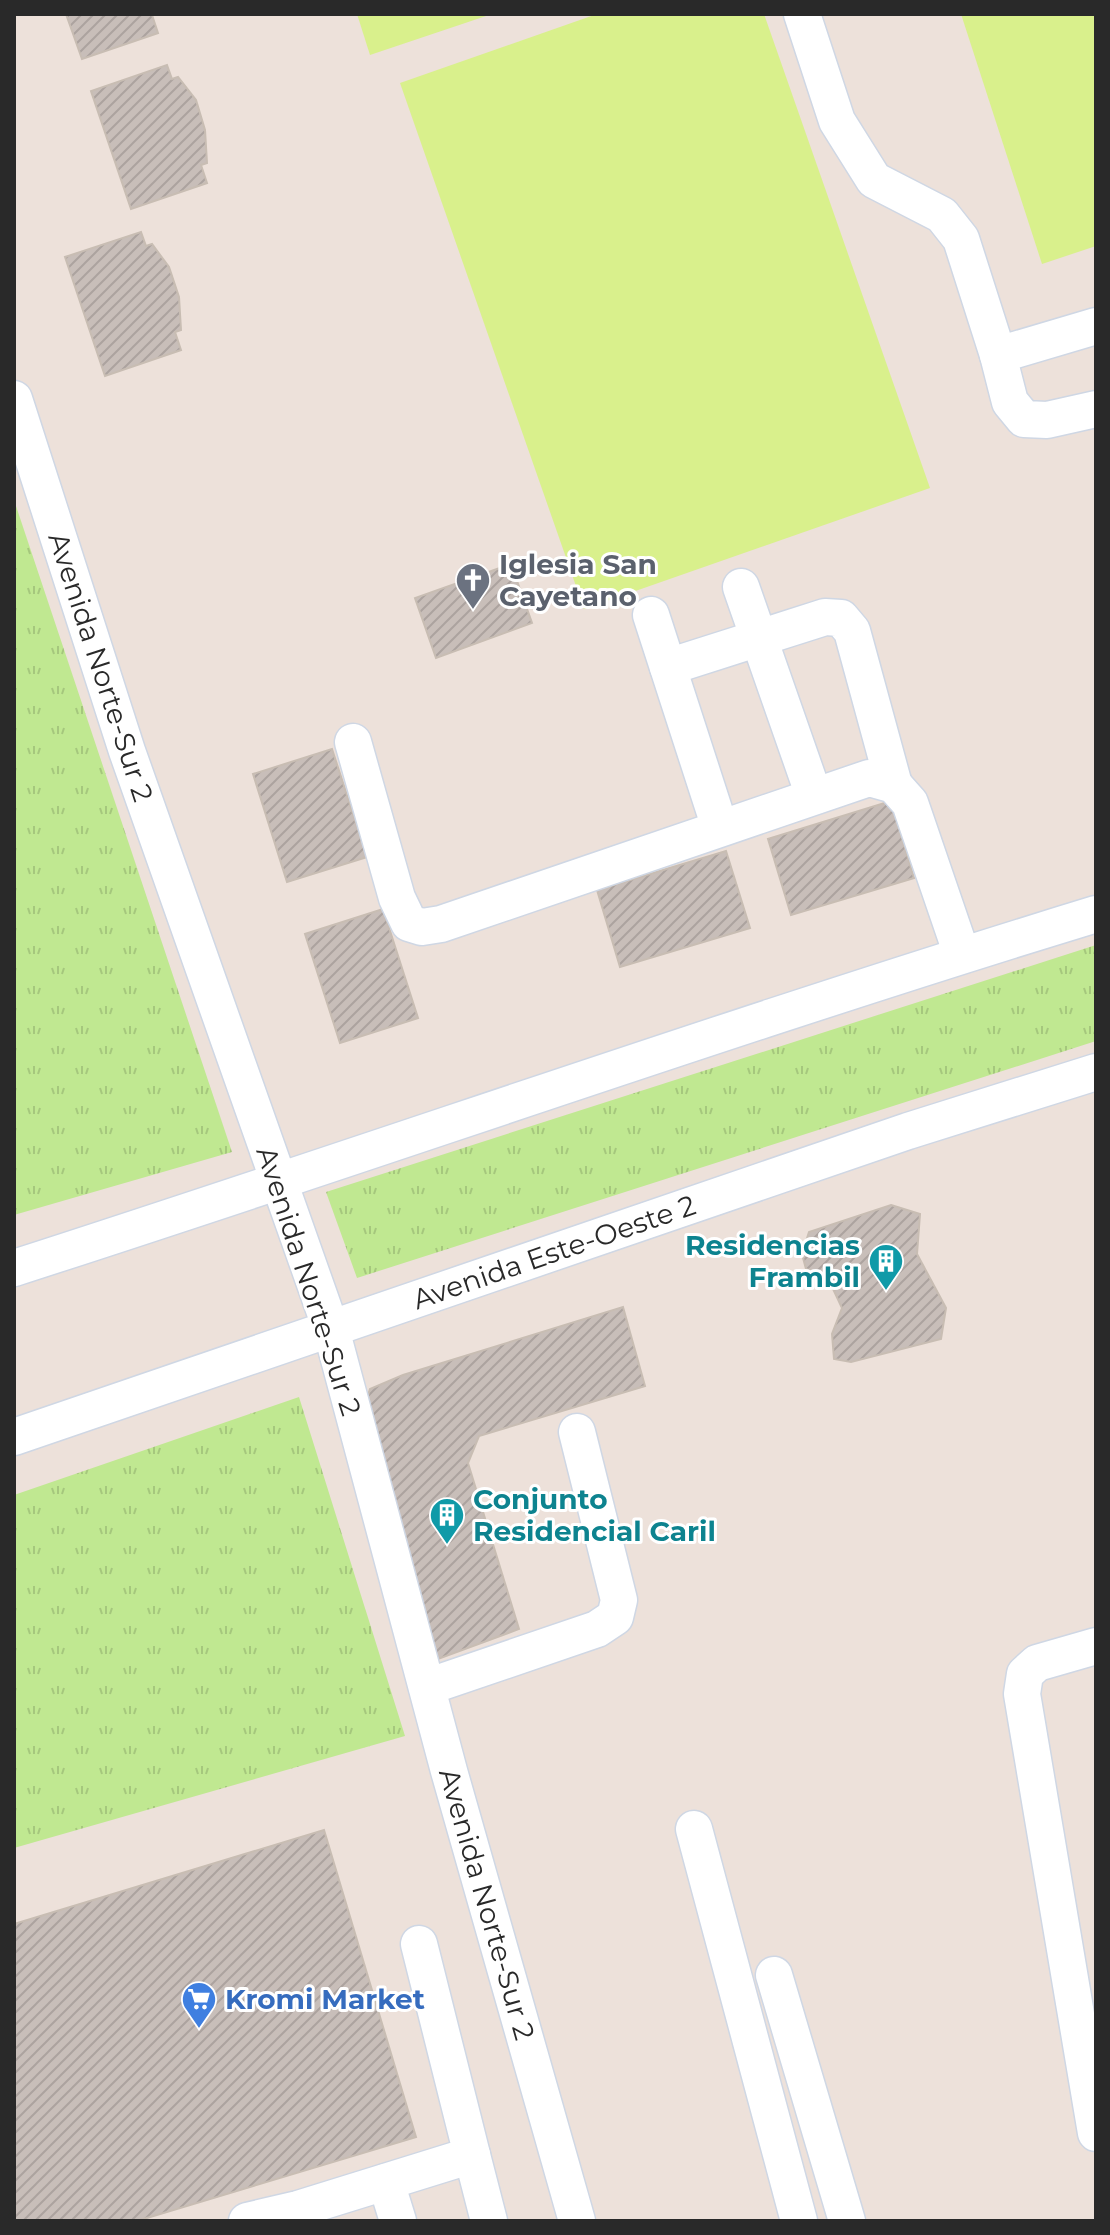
<svg xmlns="http://www.w3.org/2000/svg" width="1110" height="2235" font-family="Montserrat,sans-serif">
  <style>
    .grass { fill: url(#grass-tufts) }
    .pitch { fill: #d9f08c }
    .building { fill: url(#building-hatch); stroke: #c8bdb3; stroke-width: 2 }
    .lines { fill: none; stroke-linecap: round; stroke-linejoin: round }
    .minor-casing { stroke: #cfd7e4; stroke-width: 39 }
    .minor { stroke: #fff; stroke-width: 36 }
    .labels { text-anchor: middle; dominant-baseline: central; stroke-width: 6; stroke-linejoin: round; paint-order: stroke }
    .worship-label { font-size: 28px; font-weight: bold; fill: #5b616d; stroke: #fff; text-anchor: start }
    .street-label { font-size: 28px; fill: #292929; stroke: #fff }
    .culture-label { font-size: 28px; font-weight: bold; fill: #0d838f; stroke: #fff; text-anchor: end }
    .shop-label { font-size: 28px; font-weight: bold; fill: #366cbe; stroke: #fff; text-anchor: start }
  </style>
  <defs>
    <pattern id="grass-tufts" width="24" height="20" patternUnits="userSpaceOnUse" patternTransform="scale(2)"><rect width="24" height="20" fill="#c0e891"/><path d="M3 7l-1-3M5 7V3M7 7l1-3M15 17l-1-3M17 17v-4M19 17l1-3" fill="none" stroke="#a5c77d"/></pattern>
    <pattern id="building-hatch" width="6" height="6" patternUnits="userSpaceOnUse" patternTransform="scale(2)"><rect width="6" height="6" fill="#c8beb9"/><path d="M-1 1l2-2M0 6l6-6M5 7l2-2" fill="none" stroke="#aca39f"/></pattern>
  </defs>
  <rect width="100%" height="100%" fill="#ede1da"/>
  <g class="grass">
    <path d="M 14,500 L 232,1152 L 14,1215 Z"/>
    <path d="M 1096,945 L 1096,1041 L 357,1278 L 326,1192 Z"/>
    <path d="M 299,1397 L 405,1736 L 14,1848 L 14,1495 Z"/>
  </g>
  <g class="pitch">
    <path d="M 357,14 L 492,14 L 370,55 Z"/>
    <path d="M 597,14 L 764,14 L 930,488 L 584,609 L 400,83 Z"/>
    <path d="M 961,14 L 1096,14 L 1096,246 L 1042,264 Z"/>
  </g>
  <g class="building">
    <path d="M 66,14 L 155,14 L 152,15 L 158,33 L 82,59 Z"/>
    <path d="M 167,65 L 172,79 L 178,77 L 196,100 L 205,130 L 207,163 L 201,165 L 207,183 L 131,209 L 91,91 Z"/>
    <path d="M 141,232 L 146,246 L 152,244 L 169,267 L 179,297 L 181,330 L 175,332 L 181,350 L 105,376 L 65,257 Z"/>
    <path d="M 511,564 L 532,623 L 436,658 L 415,598 Z"/>
    <path d="M 332,749 L 367,857 L 287,882 L 253,774 Z"/>
    <path d="M 891,801 L 914,878 L 791,915 L 768,839 Z"/>
    <path d="M 726,851 L 750,928 L 620,967 L 597,890 Z"/>
    <path d="M 383,909 L 418,1018 L 340,1043 L 305,934 Z"/>
    <path d="M 891,1205 L 920,1214 L 917,1254 L 946,1308 L 941,1339 L 851,1362 L 834,1359 L 832,1334 L 842,1308 L 827,1276 L 806,1269 L 802,1254 L 809,1232 Z"/>
    <path d="M 623,1307 L 645,1386 L 479,1436 L 468,1463 L 519,1629 L 438,1659 L 363,1411 L 370,1389 L 403,1375 Z"/>
    <path d="M 324,1830 L 416,2137 L 137,2221 L 14,2221 L 14,1924 Z"/>
  </g>
  <g class="lines">
    <g class="minor-casing">
      <g id="minor">
        <path d="M 802,14 L 837,121 L 874,180 L 942,215 L 961,239 L 998,355 L 1096,326"/>
        <path d="M 998,355 L 1010,402 L 1024,419 L 1047,420 L 1096,409"/>
        <path d="M 14,399 L 127,751 L 331,1329 L 449,1771 L 577,2221"/>
        <path d="M 741,587 L 814,796"/>
        <path d="M 651,615 L 720,828"/>
        <path d="M 668,667 L 825,617 L 841,618 L 852,631 L 894,785"/>
        <path d="M 353,742 L 397,898 L 409,923 L 422,927 L 441,924 L 869,778 L 894,785 L 910,803 L 962,955"/>
        <path d="M 14,1268 C 375,1152 733,1025 1096,914"/>
        <path d="M 14,1437 L 908,1131 L 1096,1072"/>
        <path d="M 1096,1646 L 1037,1663 L 1025,1674 L 1022,1694 L 1096,2133"/>
        <path d="M 427,1687 L 597,1629 L 615,1617 L 619,1600 L 577,1432"/>
        <path d="M 694,1829 L 799,2221"/>
        <path d="M 774,1975 L 847,2221"/>
        <path d="M 472,2155 L 489,2221"/>
        <path d="M 386,2182 L 398,2221"/>
        <path d="M 247,2221 L 298,2209 L 472,2155 L 419,1944"/>
      </g>
    </g>
    <use href="#minor" class="minor"/>
  </g>
  <defs>
    <g id="church-pin" transform="scale(1.8)"><path d="M0 17L-7.5 6A9.5 9.5 0 1 1 7.5 6Z" fill="#6b7280" stroke="#fff"/><path d="M-1.2-6h2.4v3.5h3.3v2.4h-3.3V6h-2.4V-.1h-3.3v-2.4h3.3Z" fill="#fff"/></g>
    <g id="building-pin" transform="scale(1.8)"><path d="M0 17L-7.5 6A9.5 9.5 0 1 1 7.5 6Z" fill="#0f9aa8" stroke="#fff"/><path d="M-4-6H4V6H1V3H-1V6H-4ZM-2.5-4.3h1.7v1.8h-1.7ZM.8-4.3h1.7v1.8H.8ZM-2.5-1h1.7V.8h-1.7ZM.8-1h1.7V.8H.8Z" fill="#fff"/></g>
    <g id="supermarket-pin" transform="scale(1.8)"><path d="M0 17L-7.5 6A9.5 9.5 0 1 1 7.5 6Z" fill="#3f7fe0" stroke="#fff"/><path d="M-6-5.5h2.5l.6 2H6L4.5 2H-2.5L-4.4-4H-6ZM-1.5 3.2a1.3 1.3 0 1 0 .1 0ZM3 3.2a1.3 1.3 0 1 0 .1 0Z" fill="#fff"/></g>
  </defs>
  <g fill-rule="evenodd">
    <use href="#church-pin" x="473" y="580"/>
    <use href="#building-pin" x="886" y="1261"/>
    <use href="#building-pin" x="447" y="1515"/>
    <use href="#supermarket-pin" x="199" y="1999"/>
  </g>
  <g class="labels">
    <g class="worship-label">
      <text x="499" y="564">Iglesia San<tspan x="499" dy="32">Cayetano</tspan></text>
    </g>
    <g class="street-label">
      <text transform="translate(101 667) rotate(72)">Avenida Norte-Sur 2</text>
      <text transform="translate(554 1252) rotate(-19)">Avenida Este-Oeste 2</text>
      <text transform="translate(309 1281) rotate(72)">Avenida Norte-Sur 2</text>
      <text transform="translate(487 1904) rotate(74)">Avenida Norte-Sur 2</text>
    </g>
    <g class="culture-label">
      <text x="860" y="1245">Residencias<tspan x="860" dy="32">Frambil</tspan></text>
      <text x="473" y="1499" text-anchor="start">Conjunto<tspan x="473" dy="32">Residencial Caril</tspan></text>
    </g>
    <g class="shop-label">
      <text x="225" y="1999">Kromi Market</text>
    </g>
  </g>
  <rect width="1110" height="2235" fill="none" stroke="#292929" stroke-width="32"/>
</svg>
